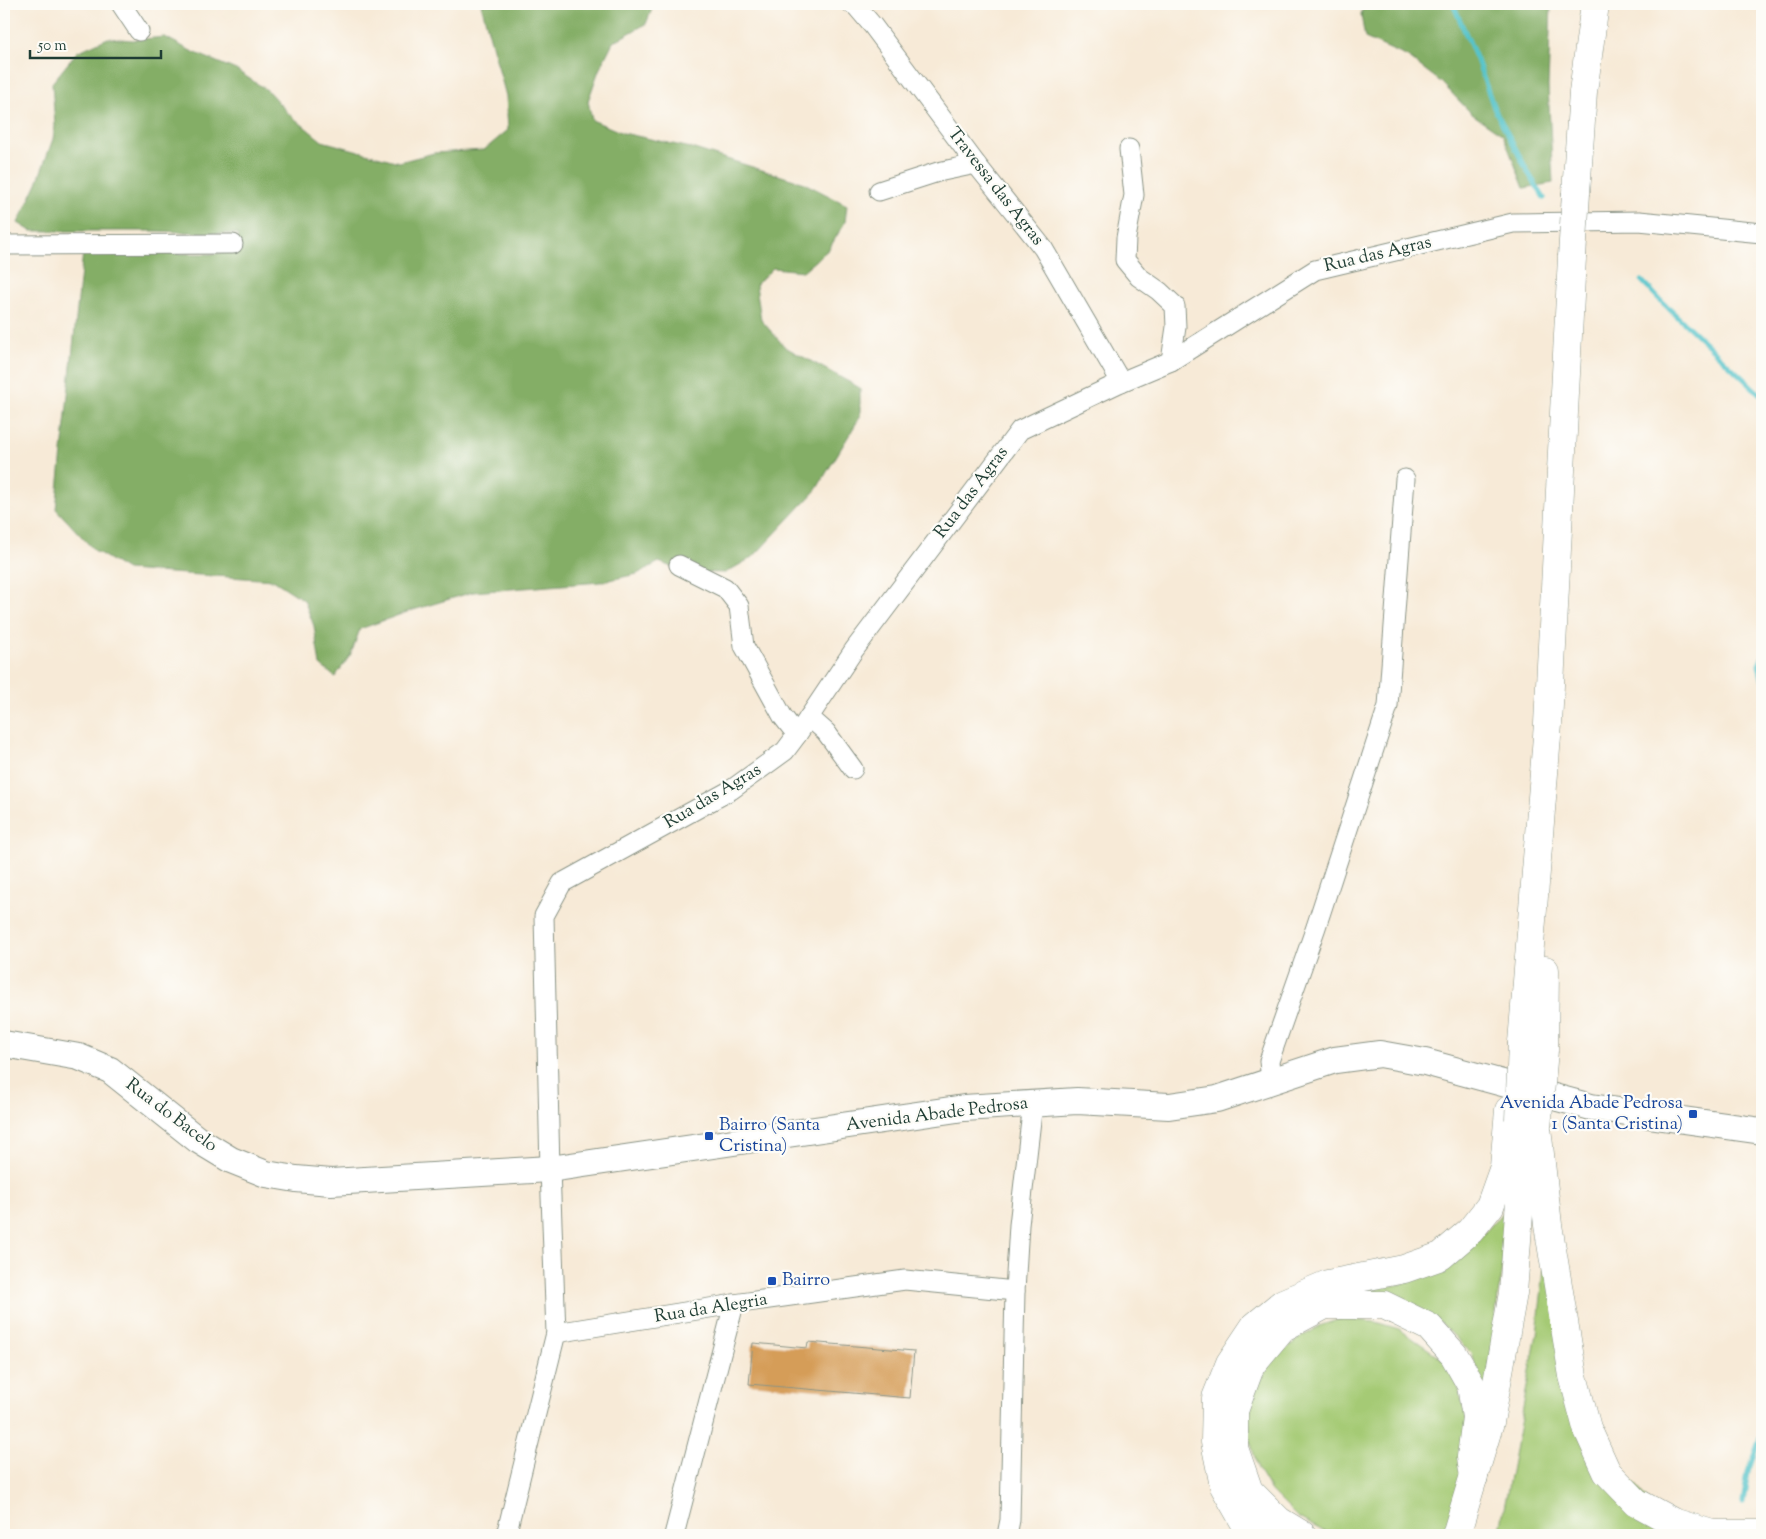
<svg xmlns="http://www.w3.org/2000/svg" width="1766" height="1539" font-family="'Sorts Mill Goudy',serif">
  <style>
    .green { fill: #a5ca74; stroke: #628454 }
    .forest { fill: #84ae66; stroke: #52764d }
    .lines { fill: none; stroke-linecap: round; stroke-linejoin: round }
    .stream { stroke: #56c4ca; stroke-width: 5 }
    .building { fill: #d59d59 }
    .street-casing { stroke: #8b9486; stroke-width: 21 }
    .secondary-casing { stroke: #8b9486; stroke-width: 28 }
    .primary-casing { stroke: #8b9486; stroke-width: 29 }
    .street { stroke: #fff; stroke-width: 19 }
    .secondary { stroke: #fff; stroke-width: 26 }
    .primary { stroke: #fff; stroke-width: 28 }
    .primary-bridge-casing { stroke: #8b9486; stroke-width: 29; stroke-linecap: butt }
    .primary-bridge { stroke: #fff; stroke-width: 28 }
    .transit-dot { fill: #1a4fb4; stroke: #fdfcf7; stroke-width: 2 }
    .labels { text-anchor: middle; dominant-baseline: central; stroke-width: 4.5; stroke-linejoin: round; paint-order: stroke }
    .street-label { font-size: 18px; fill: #1f3d34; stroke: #fdfcf7 }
    .transit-label { font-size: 18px; fill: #164399; stroke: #fdfcf7; text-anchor: start }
  </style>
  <rect width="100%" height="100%" fill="#fdfcf7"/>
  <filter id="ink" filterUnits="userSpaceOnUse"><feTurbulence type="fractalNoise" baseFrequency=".02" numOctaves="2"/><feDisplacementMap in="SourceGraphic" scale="10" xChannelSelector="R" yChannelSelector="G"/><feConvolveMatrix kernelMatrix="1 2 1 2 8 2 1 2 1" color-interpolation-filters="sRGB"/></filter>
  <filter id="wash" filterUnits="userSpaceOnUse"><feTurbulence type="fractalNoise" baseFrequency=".0096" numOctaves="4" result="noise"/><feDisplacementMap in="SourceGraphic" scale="20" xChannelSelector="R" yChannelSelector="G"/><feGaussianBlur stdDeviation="1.12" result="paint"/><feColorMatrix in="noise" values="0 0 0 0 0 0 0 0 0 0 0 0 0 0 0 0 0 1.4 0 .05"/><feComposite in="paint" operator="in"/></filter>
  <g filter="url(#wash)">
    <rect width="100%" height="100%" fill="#f7ead7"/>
    <g class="green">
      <path d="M 1510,1204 L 1485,1399 L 1471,1353 L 1441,1323 L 1349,1294 L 1401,1284 L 1445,1267 L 1479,1239 Z"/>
      <path d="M 1546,1250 L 1577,1415 L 1677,1535 L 1499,1535 L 1537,1334 Z"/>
      <path d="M 1340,1319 L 1375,1322 L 1399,1329 L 1444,1360 L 1458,1386 L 1469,1429 L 1466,1466 L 1446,1535 L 1347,1535 L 1323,1531 L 1297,1517 L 1271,1491 L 1258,1469 L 1251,1444 L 1248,1417 L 1256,1389 L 1270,1363 L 1298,1339 L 1322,1325 Z"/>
    </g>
    <g class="forest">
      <path d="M 481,4 L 654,4 L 646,24 L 613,42 L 599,70 L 588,101 L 592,120 L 623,133 L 691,148 L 804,183 L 847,205 L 845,222 L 829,249 L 803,271 L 773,268 L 756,285 L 761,320 L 785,347 L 860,388 L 860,417 L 816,490 L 753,557 L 725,573 L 684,572 L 659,562 L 637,574 L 600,582 L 473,592 L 410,611 L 360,629 L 351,654 L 335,677 L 320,665 L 314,626 L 304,600 L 273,580 L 127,570 L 94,550 L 56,509 L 83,252 L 210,254 L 242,251 L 237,234 L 155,231 L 31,231 L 18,223 L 37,183 L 53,139 L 55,126 L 52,83 L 77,52 L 108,38 L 132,40 L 165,37 L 191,51 L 236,70 L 267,90 L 289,114 L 322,141 L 399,162 L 434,153 L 484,150 L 508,130 L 506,96 Z"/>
      <path d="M 1364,4 L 1551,4 L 1548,86 L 1553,183 L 1524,188 L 1503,135 L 1472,114 L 1441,82 L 1408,57 L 1365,38 L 1361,15 Z"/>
    </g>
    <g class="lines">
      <g class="stream">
        <path d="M 1453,4 L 1477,60 L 1494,108 L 1529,174 L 1544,198"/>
        <path d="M 1642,281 L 1662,302 L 1762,396"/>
        <path d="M 1762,658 L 1759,665 L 1762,678"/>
        <path d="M 1743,1503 L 1748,1471 L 1762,1432"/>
      </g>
    </g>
    <g id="blocks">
      <path class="building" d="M 808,1342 L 914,1351 L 910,1398 L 749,1384 L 753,1343 L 807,1348 Z"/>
    </g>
  </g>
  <g filter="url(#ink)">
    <use href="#blocks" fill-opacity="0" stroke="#8b9486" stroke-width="1"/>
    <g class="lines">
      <g class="street-casing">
        <g id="street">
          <path d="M 121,4 L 139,31"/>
          <path d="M 852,4 L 856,6 L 873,26 L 976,164 L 1043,248 L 1121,382"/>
          <path d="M 1129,149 L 1134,195 L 1126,238 L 1125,260 L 1139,277 L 1159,291 L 1175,306 L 1176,327 L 1171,361"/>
          <path d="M 879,191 L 938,172 L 976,164"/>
          <path d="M 4,245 L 233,244"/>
          <path d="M 679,565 L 725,588 L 739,606 L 744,646 L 783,717 L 797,735"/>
          <path d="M 809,717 L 826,732 L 853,769"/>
          <path d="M 1271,1081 L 1269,1061 L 1316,927 L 1388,706 L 1405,479"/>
          <path d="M 556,1333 L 734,1304 L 905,1280 L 1015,1291"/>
          <path d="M 506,1535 L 556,1333 L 550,1169 L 544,916 L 562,883 L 731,790 L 785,751 L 797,735 L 854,650 L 1020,430 L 1121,382 L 1171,361 L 1315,270 L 1513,223 L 1639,221 L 1762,233"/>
          <path d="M 674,1535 L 734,1304"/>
          <path d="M 1007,1535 L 1010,1520 L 1015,1291 L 1019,1225 L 1033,1103"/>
        </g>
      </g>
      <g class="secondary-casing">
        <path id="secondary" d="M 4,1044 L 79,1057 L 110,1070 L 198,1140 L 231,1160 L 266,1174 L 296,1179 L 331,1182 L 550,1169 L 964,1108 L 1077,1101 L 1169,1106 L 1217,1099 L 1335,1060 L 1380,1054 L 1425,1062 L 1591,1107 L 1762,1131"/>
      </g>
      <g class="primary-casing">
        <g id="primary">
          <path d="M 1576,193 L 1583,92 L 1595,4"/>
          <path d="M 1522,1043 L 1548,724 L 1572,257"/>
          <path d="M 1544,1050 L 1545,970"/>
          <path d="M 1537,1128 L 1548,1225 L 1573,1376 L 1587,1428 L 1607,1472 L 1636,1502 L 1673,1522 L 1712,1534 L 1762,1534"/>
          <path d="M 1261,1535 L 1245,1523 L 1224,1486 L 1215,1442 L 1216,1398 L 1230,1363 L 1254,1327 L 1283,1303 L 1328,1284 L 1404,1269 L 1441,1256 L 1470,1231 L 1490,1206 L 1504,1167 L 1509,1110"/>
          <path d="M 1302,1535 L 1279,1521 L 1249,1491 L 1234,1448 L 1234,1411 L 1251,1365 L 1282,1328 L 1325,1305 L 1384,1305 L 1429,1327 L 1454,1355 L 1471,1385 L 1476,1417 L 1471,1457 L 1474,1477"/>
          <path d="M 1456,1535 L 1490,1422 L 1513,1293 L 1520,1201 L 1519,1144"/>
        </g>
      </g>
      <use href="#street" class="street"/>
      <use href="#secondary" class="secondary"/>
      <use href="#primary" class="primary"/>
      <g class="primary-bridge-casing">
        <g id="primary-bridge">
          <path d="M 1572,257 L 1576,193"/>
          <path d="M 1519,1120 L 1522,1043"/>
          <path d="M 1537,1128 L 1544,1050"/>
        </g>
      </g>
      <use href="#primary-bridge" class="primary-bridge"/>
    </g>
  </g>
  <g class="transit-dot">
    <rect x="1688" y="1109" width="10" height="10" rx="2.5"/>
    <rect x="704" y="1131" width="10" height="10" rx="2.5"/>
    <rect x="767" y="1276" width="10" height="10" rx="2.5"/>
  </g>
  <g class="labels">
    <g class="street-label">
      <text transform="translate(995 187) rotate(52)">Travessa das Agras</text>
      <text transform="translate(1378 255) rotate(-13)">Rua das Agras</text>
      <text transform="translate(972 493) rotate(-53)">Rua das Agras</text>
      <text transform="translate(713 797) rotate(-31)">Rua das Agras</text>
      <text transform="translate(937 1115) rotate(-7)">Avenida Abade Pedrosa</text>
      <text transform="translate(171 1116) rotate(37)">Rua do Bacelo</text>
      <text transform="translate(711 1309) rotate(-9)">Rua da Alegria</text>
    </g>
    <g class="transit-label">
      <text x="1683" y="1104" text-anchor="end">Avenida Abade Pedrosa<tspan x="1683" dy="21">1 (Santa Cristina)</tspan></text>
      <text x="719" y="1126">Bairro (Santa<tspan x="719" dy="21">Cristina)</tspan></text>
      <text x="782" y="1281">Bairro</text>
    </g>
  </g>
  <rect width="1766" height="1539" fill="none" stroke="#fdfcf7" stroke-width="20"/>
  <path d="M30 50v8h131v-8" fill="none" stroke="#1f3d34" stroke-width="2.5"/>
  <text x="38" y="50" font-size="15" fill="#1f3d34" stroke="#fdfcf7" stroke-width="4" paint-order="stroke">50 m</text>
</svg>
